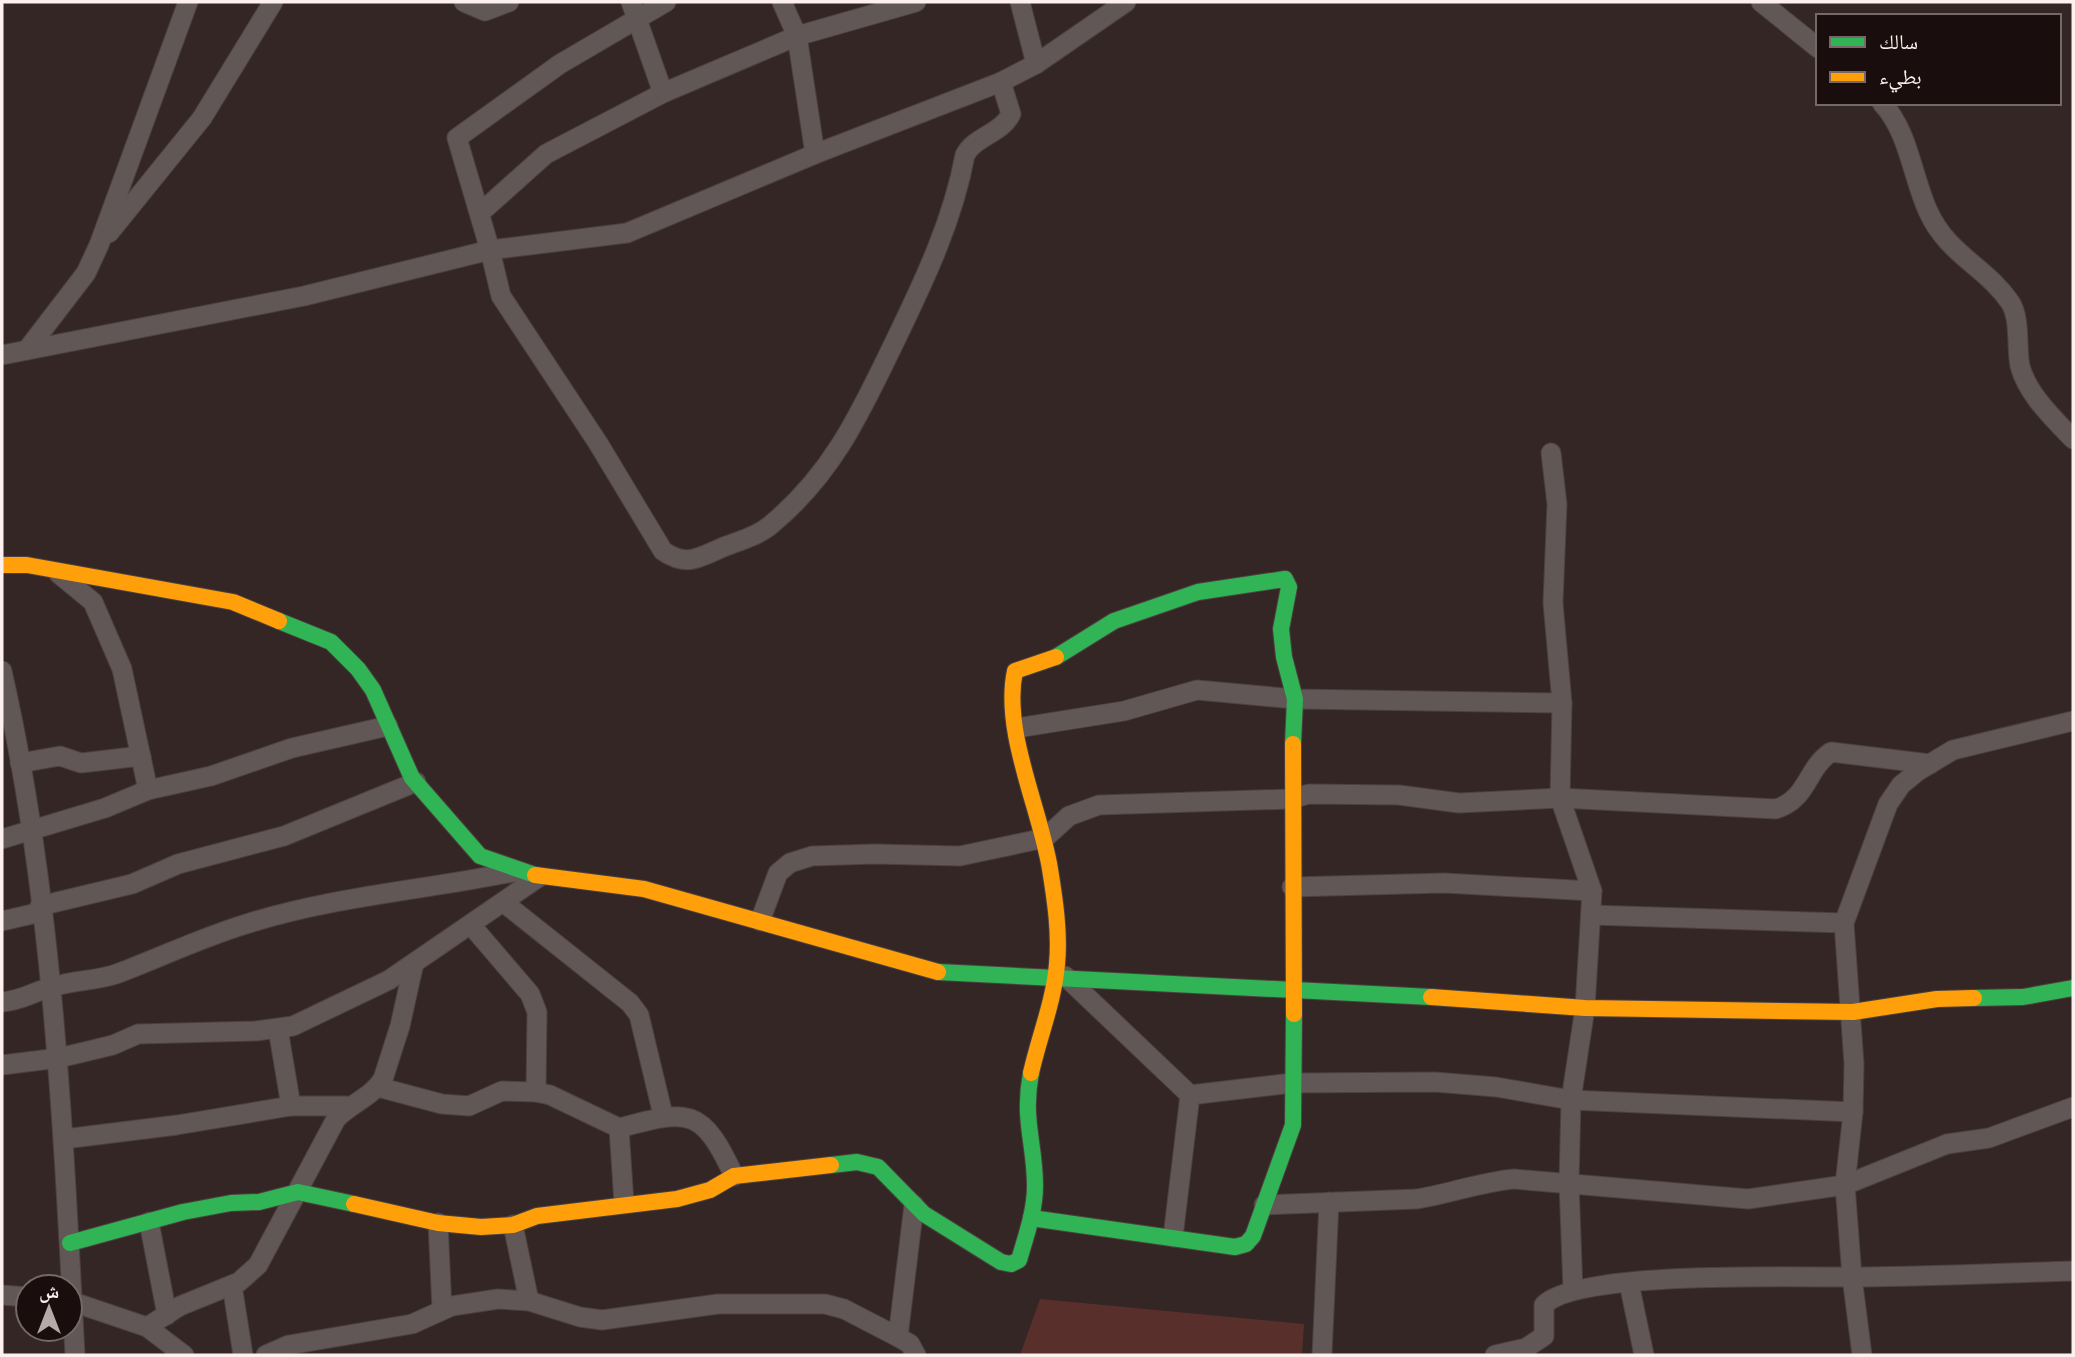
<svg xmlns="http://www.w3.org/2000/svg" width="2075" height="1357" font-family="Poppins,'Noto Naskh Arabic',sans-serif">
  <style>
    .green { fill: #592f2c }
    .lines { fill: none; stroke-linecap: round; stroke-linejoin: round }
    .street-casing { stroke: #4c413f; stroke-width: 21 }
    .fast-casing { stroke: #4c413f; stroke-width: 18 }
    .slow-casing { stroke: #4c413f; stroke-width: 18 }
    .street { stroke: #615756; stroke-width: 19 }
    .fast { stroke: #30b455; stroke-width: 16 }
    .slow { stroke: #ff9f0a; stroke-width: 16 }
  </style>
  <rect width="100%" height="100%" fill="#342625"/>
  <path class="green" d="M 1040,1299 L 1304,1324 L 1302,1355 L 1020,1355 Z"/>
  <g class="lines">
    <g class="street-casing">
      <g id="street">
        <path d="M 464,2 L 485,11 L 509,2"/>
        <path d="M 631,2 L 663,93"/>
        <path d="M 666,2 L 560,64 L 457,138 L 490,250 L 501,296 L 598,443 L 663,551 C 688,568 699,557 726,546 C 742,540 760,535 773,523 C 835,471 862,409 896,339 C 925,279 953,220 965,155 C 975,136 1001,134 1011,114 L 1001,82"/>
        <path d="M 782,2 L 797,36 L 815,154"/>
        <path d="M 1020,2 L 1036,64"/>
        <path d="M 1761,2 L 1818,48"/>
        <path d="M 1882,103 C 1909,132 1912,176 1928,211 C 1947,254 1986,267 2010,302 C 2021,319 2016,347 2020,366 C 2027,394 2054,419 2073,439"/>
        <path d="M 480,213 L 546,154 L 663,93 L 797,36 L 916,2"/>
        <path d="M 109,233 L 202,118 L 273,2"/>
        <path d="M 27,350 L 86,273 L 99,245 L 188,2"/>
        <path d="M 2,355 L 304,296 L 490,250 L 627,233 L 815,154 L 1001,82 L 1036,64 L 1126,2"/>
        <path d="M 1551,453 L 1557,504 L 1553,603 L 1562,703 L 1560,798 L 1592,891 L 1585,1008 L 1571,1100 L 1569,1183 L 1573,1290"/>
        <path d="M 59,574 L 93,602 L 122,669 L 148,790"/>
        <path d="M 2,671 C 53,895 63,1127 75,1355"/>
        <path d="M 1017,728 L 1124,711 L 1197,690 L 1295,699 L 1562,703"/>
        <path d="M 20,763 L 60,756 L 81,763 L 141,756"/>
        <path d="M 2,839 L 105,808 L 148,790 L 211,776 L 292,748 L 388,726"/>
        <path d="M 1292,887 L 1444,883 L 1592,891"/>
        <path d="M 503,902 L 630,1003 L 639,1015 L 663,1115"/>
        <path d="M 40,906 L 132,884 L 178,864 L 284,836 L 416,782"/>
        <path d="M 1592,915 L 1844,923"/>
        <path d="M 2,921 L 41,912"/>
        <path d="M 760,921 L 778,873 L 790,863 L 812,856 L 874,854 L 960,856 L 1045,838 L 1069,816 L 1099,805 L 1291,799 L 1309,794 L 1399,795 L 1459,803 L 1560,798 L 1776,809 C 1808,799 1806,769 1831,752 L 1930,764"/>
        <path d="M 471,925 L 530,994 L 537,1012 L 536,1092"/>
        <path d="M 1065,976 L 1190,1095 L 1292,1083 L 1435,1082 L 1496,1087 L 1571,1100 L 1853,1112"/>
        <path d="M 2,1002 C 24,1000 32,992 52,987 C 74,980 98,981 119,973 C 161,957 201,938 243,925 C 333,896 426,890 518,871"/>
        <path d="M 278,1029 L 291,1106"/>
        <path d="M 2,1065 L 59,1058 L 113,1045 L 138,1034 L 256,1031 L 293,1026 L 389,980 L 539,877"/>
        <path d="M 378,1087 L 442,1104 L 469,1106 L 502,1091 L 536,1092 L 550,1095 L 619,1128 C 689,1109 702,1107 734,1176"/>
        <path d="M 619,1128 L 624,1203"/>
        <path d="M 64,1139 L 177,1125 L 291,1106 L 347,1106"/>
        <path d="M 1264,1205 L 1416,1199 C 1449,1194 1480,1182 1514,1179 L 1748,1199 L 1845,1185 L 1947,1144 L 1989,1138 L 2073,1107"/>
        <path d="M 149,1222 L 167,1315"/>
        <path d="M 438,1223 L 442,1309"/>
        <path d="M 513,1225 L 529,1301"/>
        <path d="M 1173,1237 L 1190,1095"/>
        <path d="M 1629,1283 L 1644,1355"/>
        <path d="M 232,1285 L 243,1355"/>
        <path d="M 2,1295 L 28,1297"/>
        <path d="M 70,1301 L 147,1327 L 184,1355"/>
        <path d="M 147,1327 L 180,1306 L 239,1282 L 258,1265 L 336,1119 C 350,1104 372,1097 383,1079 L 400,1026 L 414,963"/>
        <path d="M 898,1337 L 914,1205"/>
        <path d="M 266,1355 L 289,1345 L 412,1324 L 452,1306 L 498,1299 L 529,1301 L 580,1317 L 602,1320 L 718,1304 L 825,1304 L 844,1309 L 898,1337 L 910,1344 L 916,1355"/>
        <path d="M 1322,1355 L 1329,1202"/>
        <path d="M 1495,1355 L 1526,1348 L 1544,1336 L 1544,1305 C 1578,1269 1807,1278 1865,1277 C 1935,1276 2004,1273 2073,1271"/>
        <path d="M 1862,1355 L 1852,1277 L 1845,1185 L 1853,1112 L 1854,1064 L 1844,923 L 1888,804 L 1901,785 L 1918,771 L 1953,750 L 2073,721"/>
      </g>
    </g>
    <g class="fast-casing">
      <g id="fast">
        <path d="M 279,621 L 331,642 L 358,669 L 373,690 L 412,778 L 480,856 L 535,875"/>
        <path d="M 1056,657 L 1114,621 L 1198,592 L 1285,579 L 1289,587 L 1281,629 L 1284,657 L 1295,699 L 1293,744"/>
        <path d="M 938,972 L 1431,997"/>
        <path d="M 1974,998 L 2023,997 L 2073,988"/>
        <path d="M 831,1165 L 857,1162 L 878,1167 L 924,1214 L 1001,1262 L 1011,1264 L 1019,1260 C 1026,1236 1035,1211 1035,1186 C 1035,1143 1022,1120 1031,1073"/>
        <path d="M 1031,1218 L 1235,1247 L 1246,1244 L 1253,1236 L 1293,1125 L 1294,1014"/>
        <path d="M 70,1243 L 183,1212 L 231,1203 L 259,1202 L 298,1192 L 354,1204"/>
      </g>
    </g>
    <g class="slow-casing">
      <g id="slow">
        <path d="M 2,565 L 27,565 L 233,602 L 279,621"/>
        <path d="M 1293,744 L 1294,1014"/>
        <path d="M 535,875 L 644,889 L 938,972"/>
        <path d="M 1431,997 L 1585,1008 L 1853,1012 L 1937,999 L 1974,998"/>
        <path d="M 1031,1073 C 1039,1037 1054,1001 1057,964 C 1060,933 1055,900 1050,869 C 1040,808 1002,731 1015,671 L 1056,657"/>
        <path d="M 354,1204 L 438,1223 L 481,1227 L 513,1225 L 537,1216 L 677,1199 L 710,1190 L 734,1176 L 831,1165"/>
      </g>
    </g>
    <use href="#street" class="street"/>
    <use href="#fast" class="fast"/>
    <use href="#slow" class="slow"/>
  </g>
  <rect width="2075" height="1357" fill="none" stroke="#fef0ee" stroke-width="7"/>
  <rect x="1816" y="14" width="245" height="91" fill="#190e0d" stroke="#756867" stroke-width="2"/>
  <rect x="1830" y="37" width="35" height="10" fill="#30b455" stroke="#756867" stroke-width="2"/>
  <text x="1879" y="49" font-size="21" fill="#fef0ee">سالك</text>
  <rect x="1830" y="72" width="35" height="10" fill="#ff9f0a" stroke="#756867" stroke-width="2"/>
  <text x="1879" y="84" font-size="21" fill="#fef0ee">بطيء</text>
  <g transform="translate(49 1308)"><circle r="33" fill="#190e0d" stroke="#756867" stroke-width="2"/>
  <path d="M0-5L12 26L0 18L-12 26Z" fill="#b7a9a8"/>
  <text y="-10" font-size="19" font-weight="bold" text-anchor="middle" fill="#fef0ee">ش</text>
  </g>
</svg>
